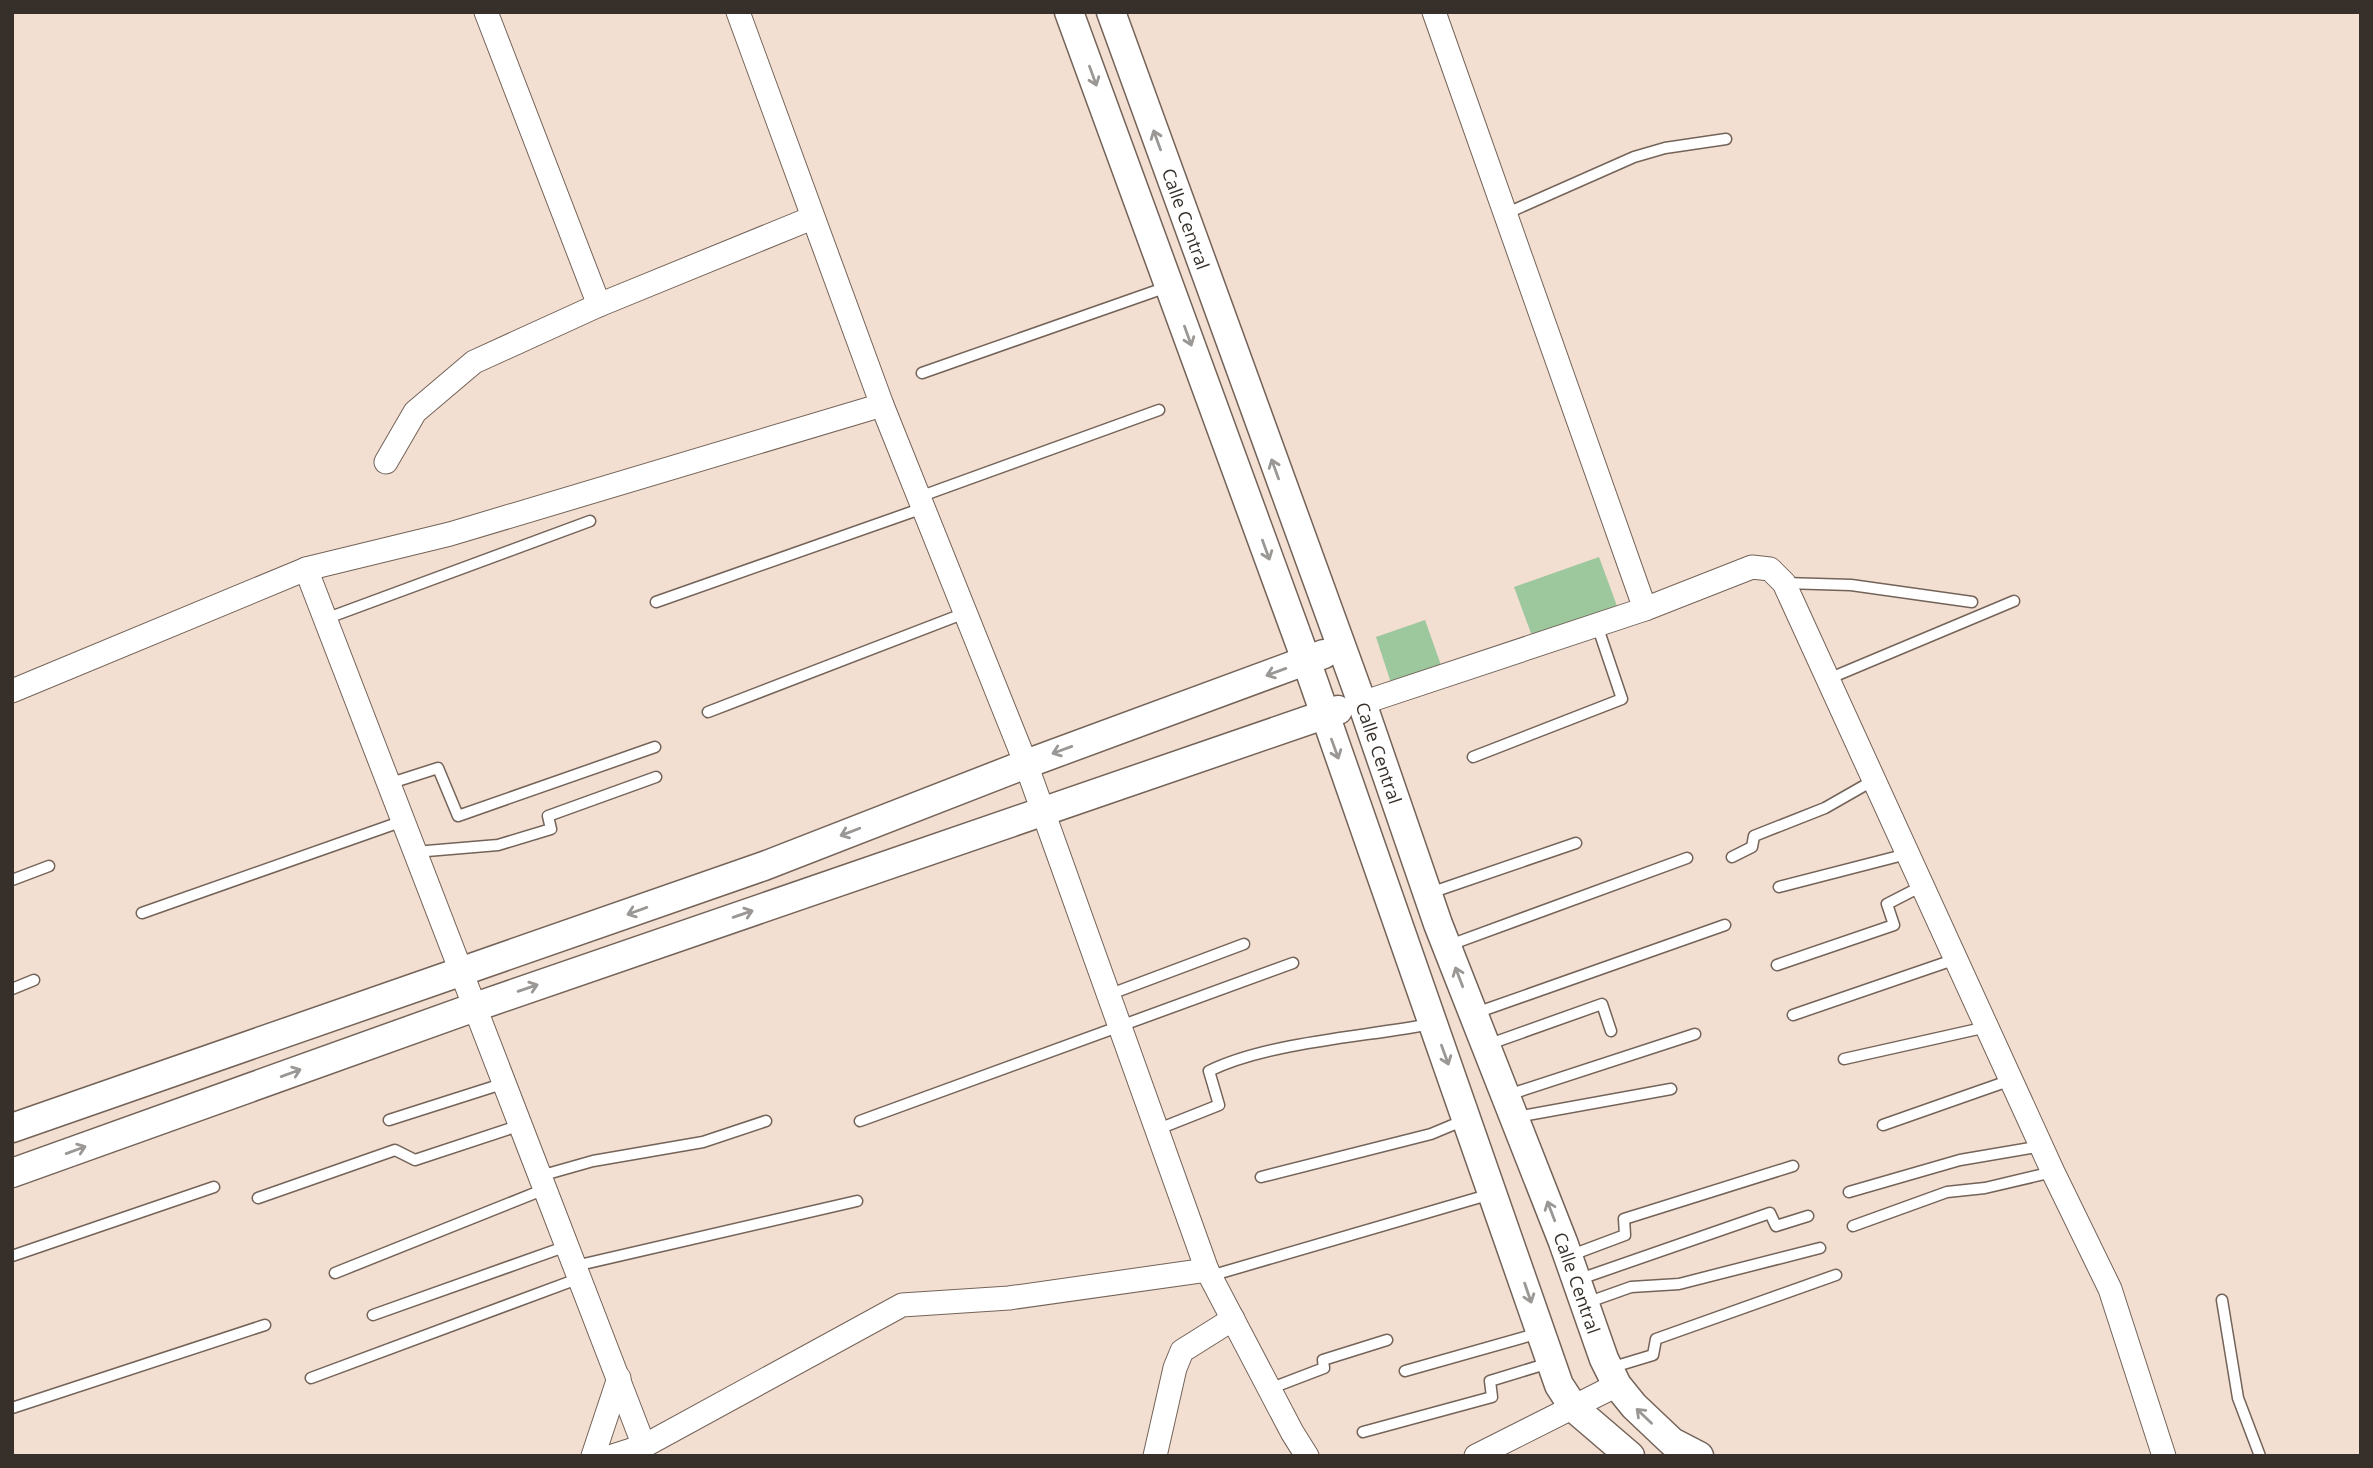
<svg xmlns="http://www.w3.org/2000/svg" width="2373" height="1468" font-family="'Open Sans',sans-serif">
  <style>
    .green { fill: #9dc79c }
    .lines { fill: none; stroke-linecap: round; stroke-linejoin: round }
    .service-casing { stroke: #746358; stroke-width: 13 }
    .minor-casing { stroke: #746358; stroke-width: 25 }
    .tertiary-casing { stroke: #746358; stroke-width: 31 }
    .service { stroke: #fff; stroke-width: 10 }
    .minor { stroke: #fff; stroke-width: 23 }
    .tertiary { stroke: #fff; stroke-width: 28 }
    .oneway { stroke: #9a9794 }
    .labels { text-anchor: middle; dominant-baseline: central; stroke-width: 7; stroke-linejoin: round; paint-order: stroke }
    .street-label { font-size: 18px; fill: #362f2a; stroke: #f3dfd2 }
  </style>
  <rect width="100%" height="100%" fill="#f3dfd2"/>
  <g class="green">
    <path d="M 1599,557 L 1617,606 L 1532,636 L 1514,587 Z"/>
    <path d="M 1425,620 L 1442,668 L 1392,686 L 1376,637 Z"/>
  </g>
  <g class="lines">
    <g class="service-casing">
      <g id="service">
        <path d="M 1505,214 L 1634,157 L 1665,148 L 1726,139"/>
        <path d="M 922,373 L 1167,287"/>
        <path d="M 919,497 L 1159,410"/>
        <path d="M 1784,583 L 1851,585 L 1972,602"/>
        <path d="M 656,602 L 923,508"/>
        <path d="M 325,619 L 590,521"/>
        <path d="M 1828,679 L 2014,601"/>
        <path d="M 708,712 L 965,613"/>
        <path d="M 1473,757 L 1622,699 L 1597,625"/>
        <path d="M 388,784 L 438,768 L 458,816 L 655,747"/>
        <path d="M 415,852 L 498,845 L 551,829 L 548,816 L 656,777"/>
        <path d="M 1732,857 L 1752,847 L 1754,836 L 1825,808 L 1874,780"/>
        <path d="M 12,880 L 49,866"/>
        <path d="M 1779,887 L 1907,854"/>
        <path d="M 1430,893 L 1576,843"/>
        <path d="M 142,913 L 403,821"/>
        <path d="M 1447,946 L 1687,858"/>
        <path d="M 1777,965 L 1894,925 L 1887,904 L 1922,886"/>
        <path d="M 12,989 L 34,980"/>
        <path d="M 1108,995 L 1244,944"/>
        <path d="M 1473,1014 L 1725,925"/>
        <path d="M 1793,1015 L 1956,959"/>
        <path d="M 1487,1045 L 1602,1004 L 1611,1031"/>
        <path d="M 1844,1059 L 1987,1027"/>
        <path d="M 1508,1095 L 1695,1034"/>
        <path d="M 1516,1117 L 1671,1089"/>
        <path d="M 389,1120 L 505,1083"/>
        <path d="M 860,1121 L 1293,963"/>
        <path d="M 1883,1125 L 2011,1080"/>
        <path d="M 1156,1130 L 1219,1105 L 1209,1071 C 1268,1042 1364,1037 1431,1024"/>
        <path d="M 540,1176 L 593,1161 L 703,1142 L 766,1121"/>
        <path d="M 1261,1177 L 1431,1134 L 1467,1119"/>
        <path d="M 1849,1192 L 1960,1160 L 2042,1146"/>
        <path d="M 258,1198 L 395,1150 L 415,1160 L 521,1125"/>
        <path d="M 1853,1226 L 1947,1192 L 1985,1188 L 2053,1172"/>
        <path d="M 12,1256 L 214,1187"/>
        <path d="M 1569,1256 L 1625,1235 L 1624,1219 L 1793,1166"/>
        <path d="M 575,1266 L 857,1201"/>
        <path d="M 335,1273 L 545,1189"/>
        <path d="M 1210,1276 L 1491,1194"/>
        <path d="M 1577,1280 L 1770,1213 L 1776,1226 L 1808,1216"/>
        <path d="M 2222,1300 L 2238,1398 L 2260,1456"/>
        <path d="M 1586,1303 L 1631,1287 L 1679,1284 L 1820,1248"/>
        <path d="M 373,1315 L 567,1246"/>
        <path d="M 1610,1368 L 1653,1355 L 1656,1339 L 1836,1275"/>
        <path d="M 1405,1371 L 1539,1333"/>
        <path d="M 311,1378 L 580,1278"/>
        <path d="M 1269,1389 L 1324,1368 L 1323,1360 L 1387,1340"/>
        <path d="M 12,1408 L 265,1325"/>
        <path d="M 1363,1432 L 1492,1397 L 1490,1381 L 1549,1363"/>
      </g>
    </g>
    <g class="minor-casing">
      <g id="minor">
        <path d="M 486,12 L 599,305"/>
        <path d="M 738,12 L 882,405 L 1026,764 L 1207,1270 L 1292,1432 L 1307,1456"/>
        <path d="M 1434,12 L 1645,609"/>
        <path d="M 386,462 L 415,412 L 474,362 L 599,305 L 812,218"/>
        <path d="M 306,569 L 644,1446"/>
        <path d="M 12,691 L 306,569 L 450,534 L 882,405"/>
        <path d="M 1362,703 L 1645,609 L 1752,567 L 1770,569 L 1784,583 L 2053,1172 L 2110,1289 L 2164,1456"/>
        <path d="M 593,1456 L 619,1378"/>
        <path d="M 613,1456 L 644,1446 L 902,1305 L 1009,1298 L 1207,1270"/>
        <path d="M 1155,1456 L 1175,1368 L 1182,1351 L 1233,1319"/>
        <path d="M 1476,1456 L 1617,1385"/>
      </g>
    </g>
    <g class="tertiary-casing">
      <g id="tertiary">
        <path d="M 1069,12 L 1306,660 L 1559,1385 L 1574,1408 L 1630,1456"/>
        <path id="s1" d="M 1111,12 L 1362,703 L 1438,924 L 1563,1242 L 1604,1359 L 1617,1385 L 1634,1406 L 1672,1442 L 1699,1456"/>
        <path d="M 12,1128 L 764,866 L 1026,764 L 1324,654"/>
        <path d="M 12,1173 L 475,1007 L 1338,710"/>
      </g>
    </g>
    <use href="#service" class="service"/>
    <use href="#minor" class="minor"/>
    <use href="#tertiary" class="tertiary"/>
  </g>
  <defs><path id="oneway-shaft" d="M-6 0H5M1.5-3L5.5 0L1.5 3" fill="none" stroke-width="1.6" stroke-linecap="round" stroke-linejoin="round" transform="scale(1.75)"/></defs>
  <g class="oneway">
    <use href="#oneway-shaft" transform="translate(1093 76) rotate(70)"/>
    <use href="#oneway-shaft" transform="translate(1157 140) rotate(-110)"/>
    <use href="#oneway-shaft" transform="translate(1188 336) rotate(70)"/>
    <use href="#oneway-shaft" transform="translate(1275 469) rotate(-110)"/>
    <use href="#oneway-shaft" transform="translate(1266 550) rotate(70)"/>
    <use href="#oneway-shaft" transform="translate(1276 672) rotate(160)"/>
    <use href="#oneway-shaft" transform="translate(1335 749) rotate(70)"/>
    <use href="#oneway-shaft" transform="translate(1062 750) rotate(160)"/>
    <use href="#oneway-shaft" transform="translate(850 832) rotate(159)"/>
    <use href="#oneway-shaft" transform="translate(637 911) rotate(160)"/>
    <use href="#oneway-shaft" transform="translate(743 914) rotate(-19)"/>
    <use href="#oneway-shaft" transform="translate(1459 977) rotate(-111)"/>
    <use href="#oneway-shaft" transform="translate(528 988) rotate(-19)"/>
    <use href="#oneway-shaft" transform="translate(1445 1055) rotate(70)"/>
    <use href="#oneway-shaft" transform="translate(291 1073) rotate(-20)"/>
    <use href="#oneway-shaft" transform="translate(76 1150) rotate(-20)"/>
    <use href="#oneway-shaft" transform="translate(1551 1211) rotate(-111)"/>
    <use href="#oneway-shaft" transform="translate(1528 1293) rotate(71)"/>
    <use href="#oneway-shaft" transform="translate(1644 1416) rotate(-136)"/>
  </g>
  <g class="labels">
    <g class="street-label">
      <text stroke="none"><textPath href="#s1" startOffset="220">Calle Central</textPath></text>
      <text stroke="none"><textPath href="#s1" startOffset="788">Calle Central</textPath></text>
      <text stroke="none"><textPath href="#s1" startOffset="1354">Calle Central</textPath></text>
    </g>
  </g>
  <rect width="2373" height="1468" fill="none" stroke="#362f2a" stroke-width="28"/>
</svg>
